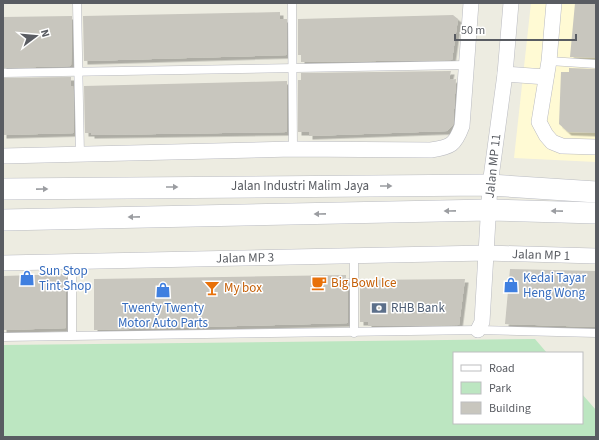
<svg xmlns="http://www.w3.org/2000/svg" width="599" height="440" font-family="'Source Sans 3',sans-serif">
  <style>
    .commercial { fill: #fffad4 }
    .green { fill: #bce6c1 }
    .building { fill: #c8c6be; filter: url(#shadow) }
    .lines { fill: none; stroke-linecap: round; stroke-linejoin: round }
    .lane-casing { stroke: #b9bac0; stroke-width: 9 }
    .street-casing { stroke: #b9bac0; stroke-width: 16 }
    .secondary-casing { stroke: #babcc3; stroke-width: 22 }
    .lane { stroke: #fff; stroke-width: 8 }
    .street { stroke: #fff; stroke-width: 15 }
    .secondary { stroke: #fff; stroke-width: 21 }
    .oneway { fill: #9b9da1 }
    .labels { text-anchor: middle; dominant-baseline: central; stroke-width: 3; stroke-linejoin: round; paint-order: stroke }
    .street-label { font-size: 13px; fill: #595c62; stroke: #fff }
    .shop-label { font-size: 13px; fill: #366cbe; stroke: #fff; text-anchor: start }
    .food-label { font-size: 13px; fill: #c56008; stroke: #fff; text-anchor: start }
    .service-label { font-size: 13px; fill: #4e5e75; stroke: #fff; text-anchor: start }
  </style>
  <defs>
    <filter id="shadow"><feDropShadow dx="3.5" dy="3.5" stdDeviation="0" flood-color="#0004"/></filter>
  </defs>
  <rect width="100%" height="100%" fill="#edece1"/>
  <path class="commercial" d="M 531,3 L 596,3 L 596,162 L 514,158 Z"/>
  <path class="green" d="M 535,339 L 547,353 L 454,353 L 454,423 L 582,423 L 582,394 L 596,410 L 596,437 L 3,437 L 3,345 Z"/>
  <g class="building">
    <path d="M 575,3 L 596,3 L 596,58 L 570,57 Z"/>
    <path d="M 280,12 L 280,19 L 287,19 L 287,55 L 84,61 L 83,16 Z"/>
    <path d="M 453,15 L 458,19 L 452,60 L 301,62 L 301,55 L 298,55 L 298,19 Z"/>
    <path d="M 72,16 L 71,66 L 3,68 L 3,17 Z"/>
    <path d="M 569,68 L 596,69 L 596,133 L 568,132 L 559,124 L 561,72 L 569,72 Z"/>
    <path d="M 451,71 L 449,80 L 456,79 L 453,125 L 447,131 L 309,136 L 309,132 L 298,132 L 298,80 L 301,80 L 301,73 Z"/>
    <path d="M 71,77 L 71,86 L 73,86 L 74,133 L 3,135 L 3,78 Z"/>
    <path d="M 287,81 L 287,132 L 91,135 L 91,133 L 85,133 L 84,86 Z"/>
    <path d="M 510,269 L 596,271 L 596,327 L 505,324 Z"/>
    <path d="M 66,274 L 66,328 L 3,330 L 3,276 Z"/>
    <path d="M 346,275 L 346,280 L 348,280 L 348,323 L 94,330 L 94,279 Z"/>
    <path d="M 465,279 L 459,325 L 368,326 L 368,322 L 360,322 L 360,280 Z"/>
  </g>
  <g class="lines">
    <g class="lane-casing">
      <g id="lane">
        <path d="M 77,3 L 80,155"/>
        <path d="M 292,3 L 293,149"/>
        <path d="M 549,61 L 596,64"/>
        <path d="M 3,73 L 466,65"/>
        <path d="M 354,333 L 354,255"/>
        <path d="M 72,335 L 72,262"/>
        <path d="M 3,337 L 478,330 L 596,333"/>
      </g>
    </g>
    <g class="street-casing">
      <g id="street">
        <path d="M 554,3 L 549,61 L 539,122 L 546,135 L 552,142 L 562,146 L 596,147"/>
        <path d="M 505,74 L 546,77"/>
        <path d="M 3,156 L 293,149 L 431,150 C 451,147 455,145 462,126 L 471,3"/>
        <path d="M 3,263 L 487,253 L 596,256"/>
        <path d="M 478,330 L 482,322 L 490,185 L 505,74 L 511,3"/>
      </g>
    </g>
    <g class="secondary-casing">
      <g id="secondary">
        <path d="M 3,189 L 490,185 L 596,192"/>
        <path d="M 3,220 L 489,210 L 596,213"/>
      </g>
    </g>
    <use href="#lane" class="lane"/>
    <use href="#street" class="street"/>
    <use href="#secondary" class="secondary"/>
  </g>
  <defs><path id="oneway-solid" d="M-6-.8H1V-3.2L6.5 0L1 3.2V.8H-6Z"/></defs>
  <g class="oneway">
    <use href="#oneway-solid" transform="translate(386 186)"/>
    <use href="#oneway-solid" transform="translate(172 187)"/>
    <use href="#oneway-solid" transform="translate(42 189) rotate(-1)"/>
    <use href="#oneway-solid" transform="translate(450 211) rotate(179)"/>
    <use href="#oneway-solid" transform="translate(557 211) rotate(-179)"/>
    <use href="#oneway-solid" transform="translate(320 214) rotate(179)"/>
    <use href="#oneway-solid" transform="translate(134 217) rotate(179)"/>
  </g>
  <defs>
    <g id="shop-bare" transform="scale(1.2)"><path d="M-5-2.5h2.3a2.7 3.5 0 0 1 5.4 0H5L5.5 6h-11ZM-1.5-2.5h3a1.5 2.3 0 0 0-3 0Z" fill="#3f7fe0" stroke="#fff" stroke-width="2.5" paint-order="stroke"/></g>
    <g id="cafe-bare" transform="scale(1.2)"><path d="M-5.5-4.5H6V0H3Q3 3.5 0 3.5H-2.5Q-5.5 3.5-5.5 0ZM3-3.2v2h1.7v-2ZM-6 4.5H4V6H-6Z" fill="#e8710a" stroke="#fff" stroke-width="2.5" paint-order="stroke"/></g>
    <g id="bar-bare" transform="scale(1.2)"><path d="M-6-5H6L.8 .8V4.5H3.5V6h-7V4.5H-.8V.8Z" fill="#e8710a" stroke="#fff" stroke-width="2.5" paint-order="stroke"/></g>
    <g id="bank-bare" transform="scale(1.2)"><path d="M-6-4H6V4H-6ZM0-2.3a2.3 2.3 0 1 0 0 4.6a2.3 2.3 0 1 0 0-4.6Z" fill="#5c6f8a" stroke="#fff" stroke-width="2.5" paint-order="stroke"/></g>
  </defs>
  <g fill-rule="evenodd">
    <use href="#shop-bare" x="27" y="278"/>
    <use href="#cafe-bare" x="319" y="283"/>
    <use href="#shop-bare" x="511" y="285"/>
    <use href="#bar-bare" x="212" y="288"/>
    <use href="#shop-bare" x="163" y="290"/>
    <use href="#bank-bare" x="379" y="308"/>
  </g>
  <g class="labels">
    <g class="street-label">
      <text transform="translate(493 166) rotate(-84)">Jalan MP 11</text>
      <text x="300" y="186">Jalan Industri Malim Jaya</text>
      <text transform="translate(541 255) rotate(2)">Jalan MP 1</text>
      <text transform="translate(245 258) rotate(-1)">Jalan MP 3</text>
    </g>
    <g class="shop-label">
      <text x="39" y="271">Sun Stop<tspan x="39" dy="15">Tint Shop</tspan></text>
      <text x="523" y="278">Kedai Tayar<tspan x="523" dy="15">Heng Wong</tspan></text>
      <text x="163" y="308" text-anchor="middle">Twenty Twenty<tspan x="163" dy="15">Motor Auto Parts</tspan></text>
    </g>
    <g class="food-label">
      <text x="331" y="283">Big Bowl Ice</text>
      <text x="224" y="288">My box</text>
    </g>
    <g class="service-label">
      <text x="391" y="308">RHB Bank</text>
    </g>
  </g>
  <rect width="599" height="440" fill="none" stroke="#595c62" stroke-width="8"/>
  <rect x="453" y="352" width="130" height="72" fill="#ffffff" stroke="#bdbec0"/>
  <rect x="461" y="365" width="20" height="6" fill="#ffffff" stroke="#bdbec0"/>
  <text x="489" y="372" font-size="12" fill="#595c62">Road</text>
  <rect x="461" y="382" width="20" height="12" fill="#bce6c1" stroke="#bdbec0"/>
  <text x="489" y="392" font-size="12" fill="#595c62">Park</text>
  <rect x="461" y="402" width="20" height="12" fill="#c8c6be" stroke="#bdbec0"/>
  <text x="489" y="412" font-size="12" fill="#595c62">Building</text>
  <g transform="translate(36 36) rotate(74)" stroke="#ffffff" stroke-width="3" paint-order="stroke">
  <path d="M0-3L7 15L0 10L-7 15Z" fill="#595c62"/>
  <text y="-6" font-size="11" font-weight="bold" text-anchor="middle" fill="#595c62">N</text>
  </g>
  <path d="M455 34v6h121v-6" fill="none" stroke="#595c62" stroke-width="2"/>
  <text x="461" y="34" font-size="12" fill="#595c62" stroke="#ffffff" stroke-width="3" paint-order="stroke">50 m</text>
</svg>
